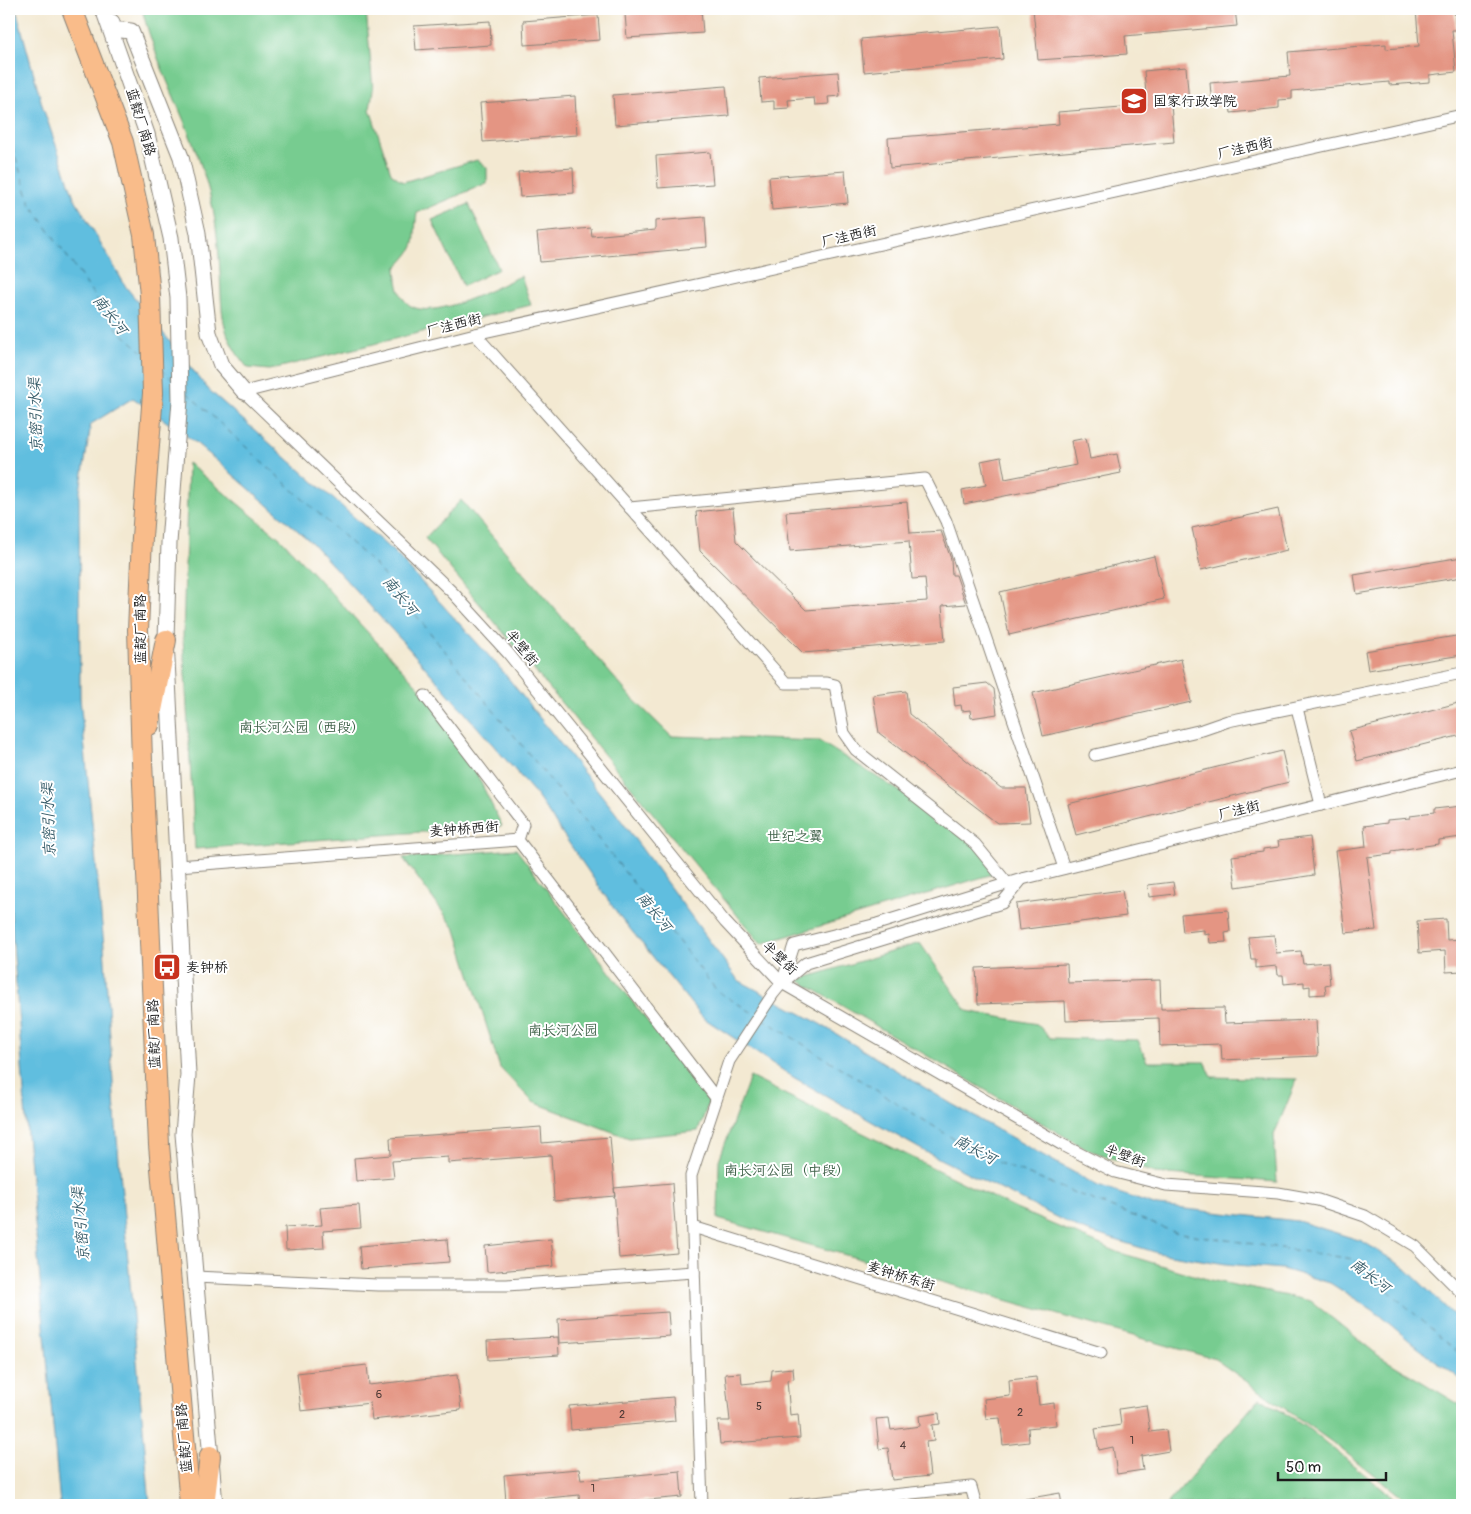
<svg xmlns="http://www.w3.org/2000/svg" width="1471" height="1514" font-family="Pangolin,'LXGW WenKai TC',sans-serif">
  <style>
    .green { fill: #77cc90; stroke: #4a7456 }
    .water { fill: #61bedf; stroke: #3e6d7e }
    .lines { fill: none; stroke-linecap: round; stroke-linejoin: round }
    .ferry { stroke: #385d6a; stroke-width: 1; stroke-dasharray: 6 5; stroke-linecap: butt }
    .building { fill: #e49583 }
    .minor-casing { stroke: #888277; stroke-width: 13 }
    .tertiary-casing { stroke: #888277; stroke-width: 17 }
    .trunk-casing { stroke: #888277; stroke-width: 22 }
    .minor { stroke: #fff; stroke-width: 11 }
    .tertiary { stroke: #fff; stroke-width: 15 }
    .trunk { stroke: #f9bc8a; stroke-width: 20 }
    .labels { text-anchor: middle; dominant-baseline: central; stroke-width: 4; stroke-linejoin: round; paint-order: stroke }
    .number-label { font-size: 11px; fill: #4e3a36 }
    .poi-label { font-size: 14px; fill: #1c1c1c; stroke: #fff; text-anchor: start }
    .street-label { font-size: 14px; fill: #1c1c1c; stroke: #fff }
    .park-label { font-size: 14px; fill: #40624a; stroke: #fff }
    .water-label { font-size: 15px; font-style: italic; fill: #385d6a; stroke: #fff }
  </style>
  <rect width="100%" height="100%" fill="#fff"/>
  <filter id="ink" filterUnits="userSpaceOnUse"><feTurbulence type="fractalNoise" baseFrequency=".02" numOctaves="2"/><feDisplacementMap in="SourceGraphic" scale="10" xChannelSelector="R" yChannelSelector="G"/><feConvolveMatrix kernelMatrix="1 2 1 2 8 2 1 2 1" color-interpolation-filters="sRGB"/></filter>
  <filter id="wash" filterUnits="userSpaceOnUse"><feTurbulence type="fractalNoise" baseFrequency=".0096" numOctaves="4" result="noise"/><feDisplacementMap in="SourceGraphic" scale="20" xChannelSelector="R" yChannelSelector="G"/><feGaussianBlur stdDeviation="1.12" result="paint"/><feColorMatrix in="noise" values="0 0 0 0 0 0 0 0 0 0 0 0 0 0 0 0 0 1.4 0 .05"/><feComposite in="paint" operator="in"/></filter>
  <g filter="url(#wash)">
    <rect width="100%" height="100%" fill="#f3e9d2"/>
    <g class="green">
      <path d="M 142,9 L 366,9 L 373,90 L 370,109 L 391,173 L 403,182 L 477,160 L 487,168 L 487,183 L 417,213 C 412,246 421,242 396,268 C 397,280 397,291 405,301 C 426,327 497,286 521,276 L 531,305 L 269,370 L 248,368 C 220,336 222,313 220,273 C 219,252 217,230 213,209 C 199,139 159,77 142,9 Z"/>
      <path d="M 469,204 L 499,269 L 463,286 L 432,220 Z"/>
      <path d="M 188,463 L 281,539 L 452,723 L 502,826 L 195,849 L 183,638 Z"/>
      <path d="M 461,500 L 630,696 L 671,736 L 819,741 L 983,843 L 993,874 L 761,944 L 425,538 Z"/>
      <path d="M 516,849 L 709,1102 L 698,1131 L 629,1138 L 533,1102 L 500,1068 L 456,930 L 403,858 Z"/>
      <path d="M 920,943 L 967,1011 L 1037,1024 L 1050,1038 L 1138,1040 L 1147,1062 L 1205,1062 L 1212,1077 L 1297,1079 L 1274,1135 L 1277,1182 L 1154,1173 L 1086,1149 L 798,980 Z"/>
      <path d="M 750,1077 L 1016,1209 L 1120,1253 L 1210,1280 L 1311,1301 L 1379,1356 L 1462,1406 L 1462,1505 L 1412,1505 L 1336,1445 L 1215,1359 L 718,1219 L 719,1160 Z"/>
      <path d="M 1260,1398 L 1304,1425 L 1402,1505 L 1166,1505 Z"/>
    </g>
    <path class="water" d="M 9,9 L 16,9 L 43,108 L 74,197 L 126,287 L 209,390 L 395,553 L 500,668 L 615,812 L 738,980 L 815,1021 L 950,1103 L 1098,1186 L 1157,1206 L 1298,1221 L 1362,1241 L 1404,1267 L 1462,1323 L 1462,1380 L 1417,1347 L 1373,1310 L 1330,1283 L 1282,1269 L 1226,1264 L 1158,1253 L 1080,1229 L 924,1151 L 793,1077 L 702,1017 L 617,913 L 534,792 L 404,643 L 311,542 L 195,442 L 133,398 L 91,424 L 79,497 L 80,698 L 104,946 L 116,1127 L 150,1505 L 60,1505 L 27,1134 L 9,888 Z"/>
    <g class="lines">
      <g class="ferry">
        <path d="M 9,136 L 30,203 L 119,331 L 142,351"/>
        <path d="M 161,369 L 173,380"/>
        <path d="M 187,393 L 375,565 L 617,862 L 717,991 L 753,1013"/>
        <path d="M 763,1019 L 981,1156 L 1174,1232 L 1353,1259 L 1462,1356"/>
      </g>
    </g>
    <g id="blocks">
      <g class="building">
        <path d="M 701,9 L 703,33 L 627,38 L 625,14 Z"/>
        <path d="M 1033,9 L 1235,9 L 1237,26 L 1125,36 L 1127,54 L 1038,60 Z"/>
        <path d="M 1416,9 L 1454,9 L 1456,30 L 1452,30 L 1456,72 L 1430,75 L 1430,82 L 1389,85 L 1389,82 L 1292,91 L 1292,99 L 1279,100 L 1279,108 L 1231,113 L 1230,105 L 1212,106 L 1210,83 L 1290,76 L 1288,52 L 1386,44 L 1386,49 L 1419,46 Z"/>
        <path d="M 598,15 L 600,40 L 524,45 L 523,21 Z"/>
        <path d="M 490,21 L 491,45 L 416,50 L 414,26 Z"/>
        <path d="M 1000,26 L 1003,59 L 864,72 L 861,39 Z"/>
        <path d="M 1186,67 L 1189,102 L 1171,104 L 1174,142 L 890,168 L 888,138 L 1059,124 L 1058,112 L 1147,105 L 1144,71 Z"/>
        <path d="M 838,72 L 840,96 L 828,97 L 829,104 L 815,105 L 814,98 L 788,100 L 789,108 L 774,109 L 774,101 L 761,102 L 759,78 Z"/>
        <path d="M 726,86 L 729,116 L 615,125 L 613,95 Z"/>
        <path d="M 575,96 L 577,135 L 483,142 L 480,103 Z"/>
        <path d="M 710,152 L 713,184 L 658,188 L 656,156 Z"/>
        <path d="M 573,168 L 574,193 L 520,197 L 518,172 Z"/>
        <path d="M 845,171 L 848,203 L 772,210 L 769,177 Z"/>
        <path d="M 705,217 L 707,247 L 540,262 L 537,233 L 591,228 L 592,236 L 655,230 L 655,221 Z"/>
        <path d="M 1086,438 L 1090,459 L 1117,454 L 1121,473 L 964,504 L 962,490 L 986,485 L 981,461 L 1001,457 L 1005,479 L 1076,465 L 1071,441 Z"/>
        <path d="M 907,502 L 910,533 L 941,531 L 951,559 L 952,575 L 956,575 L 966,604 L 942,606 L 945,641 L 803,653 L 700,551 L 696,512 L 733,508 L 736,541 L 806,610 L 927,601 L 925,578 L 912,579 L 909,541 L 790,551 L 786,512 Z"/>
        <path d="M 1278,509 L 1287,550 L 1201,570 L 1192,528 Z"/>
        <path d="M 1154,556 L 1164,599 L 1009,635 L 1000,592 Z"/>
        <path d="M 1462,557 L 1462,577 L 1357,594 L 1354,575 Z"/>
        <path d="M 1462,635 L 1462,655 L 1368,670 L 1365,651 Z"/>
        <path d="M 1181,659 L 1191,702 L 1043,736 L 1033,693 Z"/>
        <path d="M 987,683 L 994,689 L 997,714 L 971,718 L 970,710 L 962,711 L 961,705 L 955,706 L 953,687 Z"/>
        <path d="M 906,691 L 909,714 L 1001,788 L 1026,788 L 1030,822 L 997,823 L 879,733 L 873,695 Z"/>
        <path d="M 1462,702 L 1462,735 L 1357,761 L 1349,731 Z"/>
        <path d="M 1282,751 L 1289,782 L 1076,835 L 1068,804 Z"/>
        <path d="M 1462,806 L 1462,837 L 1438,840 L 1438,844 L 1392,851 L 1392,854 L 1367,857 L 1376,930 L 1345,933 L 1335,851 L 1366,847 L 1364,826 L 1387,823 L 1387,820 L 1410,818 L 1410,816 L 1434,813 L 1434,809 Z"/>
        <path d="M 1310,837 L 1314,875 L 1236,887 L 1232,856 L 1263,852 L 1263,849 L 1279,847 L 1278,841 Z"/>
        <path d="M 1173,882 L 1175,894 L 1149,897 L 1148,885 Z"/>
        <path d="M 1122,890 L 1126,916 L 1019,930 L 1016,904 Z"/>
        <path d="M 1228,910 L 1230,932 L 1225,933 L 1226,942 L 1210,943 L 1209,934 L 1204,935 L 1204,930 L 1183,932 L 1181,914 Z"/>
        <path d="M 1446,919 L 1447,940 L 1462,939 L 1462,971 L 1446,972 L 1445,951 L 1419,953 L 1417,921 Z"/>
        <path d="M 1274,935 L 1276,953 L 1301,951 L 1303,964 L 1328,962 L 1330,984 L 1325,985 L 1326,994 L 1310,995 L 1310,986 L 1304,987 L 1304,982 L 1284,984 L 1283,975 L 1278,975 L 1277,966 L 1256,968 L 1256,959 L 1251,959 L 1248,937 Z"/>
        <path d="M 1067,964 L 1068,983 L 1160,980 L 1161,1009 L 1224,1008 L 1225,1023 L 1316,1020 L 1318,1056 L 1222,1060 L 1221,1044 L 1160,1046 L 1159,1018 L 1066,1021 L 1065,1001 L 978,1004 L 976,968 Z"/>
        <path d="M 541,1127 L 542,1143 L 610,1137 L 615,1196 L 554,1201 L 551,1155 L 448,1163 L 448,1157 L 392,1161 L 394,1178 L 356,1181 L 354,1158 L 391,1155 L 390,1138 Z"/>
        <path d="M 672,1183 L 677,1253 L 619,1258 L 614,1188 Z"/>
        <path d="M 359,1205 L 361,1228 L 323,1231 L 324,1248 L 286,1250 L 285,1227 L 322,1225 L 320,1208 Z"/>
        <path d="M 447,1239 L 449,1262 L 361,1269 L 359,1246 Z"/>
        <path d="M 551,1239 L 554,1266 L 487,1272 L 485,1246 Z"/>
        <path d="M 668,1312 L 670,1336 L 559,1343 L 558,1319 Z"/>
        <path d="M 558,1337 L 559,1355 L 488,1360 L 487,1341 Z"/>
        <path d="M 367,1365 L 369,1385 L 457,1375 L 461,1410 L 372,1420 L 370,1403 L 301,1411 L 297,1373 Z"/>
        <path d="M 793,1368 L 794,1379 L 787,1380 L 790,1415 L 798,1414 L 800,1438 L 720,1444 L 718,1421 L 730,1421 L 725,1374 L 741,1373 L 742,1384 L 771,1381 L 772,1370 Z"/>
        <path d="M 1036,1377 L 1039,1405 L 1054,1403 L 1056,1425 L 1028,1428 L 1029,1442 L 1003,1445 L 1000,1418 L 986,1419 L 984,1399 L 1010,1396 L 1009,1380 Z"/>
        <path d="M 673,1397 L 675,1421 L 571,1430 L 569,1406 Z"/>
        <path d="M 1146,1405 L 1150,1432 L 1166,1430 L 1169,1451 L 1141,1456 L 1143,1470 L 1117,1474 L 1113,1447 L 1099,1450 L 1095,1429 L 1121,1425 L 1119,1409 Z"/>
        <path d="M 939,1413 L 940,1424 L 932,1425 L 934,1441 L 926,1442 L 930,1476 L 892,1480 L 888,1448 L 879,1449 L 876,1419 L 889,1418 L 891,1430 L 920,1426 L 919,1416 Z"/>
        <path d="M 579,1469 L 581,1480 L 680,1471 L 682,1497 L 592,1505 L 580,1505 L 579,1495 L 506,1502 L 504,1475 Z"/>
        <path d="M 1060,1493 L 1062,1505 L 1026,1505 L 1025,1499 Z"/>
      </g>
    </g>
  </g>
  <g filter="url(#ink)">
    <use href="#blocks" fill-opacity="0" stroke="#888277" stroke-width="1"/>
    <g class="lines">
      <g class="minor-casing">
        <g id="minor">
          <path d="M 475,334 L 786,683 L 827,683 L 835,685 L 844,733 L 856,750 L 975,844 L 1007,883"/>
          <path d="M 244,392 L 454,594 L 508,653 L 725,922 L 782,983 L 1061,1144 L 1115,1172 L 1166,1185 L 1278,1193 L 1318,1200 L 1365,1216 L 1415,1246 L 1462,1293"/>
          <path d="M 244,392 L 475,334 L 1462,115"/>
          <path d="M 630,508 L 925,479 L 946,521 L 1064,868"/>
          <path d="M 425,696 L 523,824 L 518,840"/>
          <path d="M 1297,708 L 1321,805"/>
          <path d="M 1095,755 L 1202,730 L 1228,721 L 1462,673"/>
          <path d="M 178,866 L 518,840 L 716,1098"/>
          <path d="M 782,983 L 794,945 L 877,924 L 1022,879 L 1462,770"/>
          <path d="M 693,1227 L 1101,1353"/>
          <path d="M 195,1277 L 378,1285 L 507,1285 L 694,1272"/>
          <path d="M 702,1505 L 691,1176 L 729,1061 L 773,994 L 782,983 L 806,963 L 1002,903 L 1022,879"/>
          <path d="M 793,1505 L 971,1487 L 976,1505"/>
        </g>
      </g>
      <g class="tertiary-casing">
        <g id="tertiary">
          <path d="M 103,9 L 147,134 L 171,238 L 178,298 L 180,400 L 169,543 L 166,640 L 188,1075 L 183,1134 L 215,1505"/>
          <path d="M 112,22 L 111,29 L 131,31 L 181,157 L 198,233 L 209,333 L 221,365 L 244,392"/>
        </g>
      </g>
      <g class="trunk-casing">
        <g id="trunk">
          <path d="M 72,9 L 123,142 L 144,235 L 150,295 L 153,393 L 142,537 L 138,630 L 142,761 L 159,1145 L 190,1505"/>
          <path d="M 149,725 L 166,640"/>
          <path d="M 204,1505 L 210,1456"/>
        </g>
      </g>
      <use href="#minor" class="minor"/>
      <use href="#tertiary" class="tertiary"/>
      <use href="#trunk" class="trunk"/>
    </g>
  </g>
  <defs>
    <g id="university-square" transform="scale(1.4375)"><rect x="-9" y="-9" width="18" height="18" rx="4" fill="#c8321e" stroke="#fff"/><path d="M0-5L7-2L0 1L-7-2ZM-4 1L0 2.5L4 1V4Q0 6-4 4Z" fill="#fff"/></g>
    <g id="bus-square" transform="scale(1.4375)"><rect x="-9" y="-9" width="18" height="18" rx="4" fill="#c8321e" stroke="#fff"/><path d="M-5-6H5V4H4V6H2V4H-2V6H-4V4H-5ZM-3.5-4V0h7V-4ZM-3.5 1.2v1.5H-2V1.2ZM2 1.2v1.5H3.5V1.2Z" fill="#fff"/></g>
  </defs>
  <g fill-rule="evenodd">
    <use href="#university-square" x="1134" y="101"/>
    <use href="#bus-square" x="167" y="967"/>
  </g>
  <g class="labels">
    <g class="number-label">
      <text x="379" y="1394">6</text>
      <text x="759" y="1406">5</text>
      <text x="1020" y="1412">2</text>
      <text x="622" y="1414">2</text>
      <text x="1132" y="1440">1</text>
      <text x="903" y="1445">4</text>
      <text x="593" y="1488">1</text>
    </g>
    <g class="poi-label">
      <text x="1153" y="101">国家行政学院</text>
      <text x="186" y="967">麦钟桥</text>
    </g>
    <g class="street-label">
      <text transform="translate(141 122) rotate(73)">蓝靛厂南路</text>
      <text transform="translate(1245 148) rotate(-13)">厂洼西街</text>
      <text transform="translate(849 236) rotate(-13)">厂洼西街</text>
      <text transform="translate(454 325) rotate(-14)">厂洼西街</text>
      <text transform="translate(140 629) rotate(-90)">蓝靛厂南路</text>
      <text transform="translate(522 648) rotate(50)">半壁街</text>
      <text transform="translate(1239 810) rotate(-14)">厂洼街</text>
      <text transform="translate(464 829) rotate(-4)">麦钟桥西街</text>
      <text transform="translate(780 958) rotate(43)">半壁街</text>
      <text transform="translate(154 1034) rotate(-92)">蓝靛厂南路</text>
      <text transform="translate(1125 1156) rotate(20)">半壁街</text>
      <text transform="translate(901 1276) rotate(17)">麦钟桥东街</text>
      <text transform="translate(184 1438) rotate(-95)">蓝靛厂南路</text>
    </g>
    <g class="park-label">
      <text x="302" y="727">南长河公园（西段）</text>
      <text x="795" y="836">世纪之翼</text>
      <text x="563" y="1030">南长河公园</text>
      <text x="787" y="1170">南长河公园（中段）</text>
    </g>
    <g class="water-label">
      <text transform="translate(110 315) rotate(52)">南长河</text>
      <text transform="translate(36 415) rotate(-92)">京密引水渠</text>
      <text transform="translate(400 596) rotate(51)">南长河</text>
      <text transform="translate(49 820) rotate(-92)">京密引水渠</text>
      <text transform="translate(654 912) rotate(51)">南长河</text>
      <text transform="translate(975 1150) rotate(28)">南长河</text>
      <text transform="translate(81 1224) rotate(-95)">京密引水渠</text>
      <text transform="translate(1370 1276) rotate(38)">南长河</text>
    </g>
  </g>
  <rect width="1471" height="1514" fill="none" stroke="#fff" stroke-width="30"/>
  <path d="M1278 1472v8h108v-8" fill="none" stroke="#1c1c1c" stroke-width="2.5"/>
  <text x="1286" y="1472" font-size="15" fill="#1c1c1c" stroke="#ffffff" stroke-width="4" paint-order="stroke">50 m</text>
</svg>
